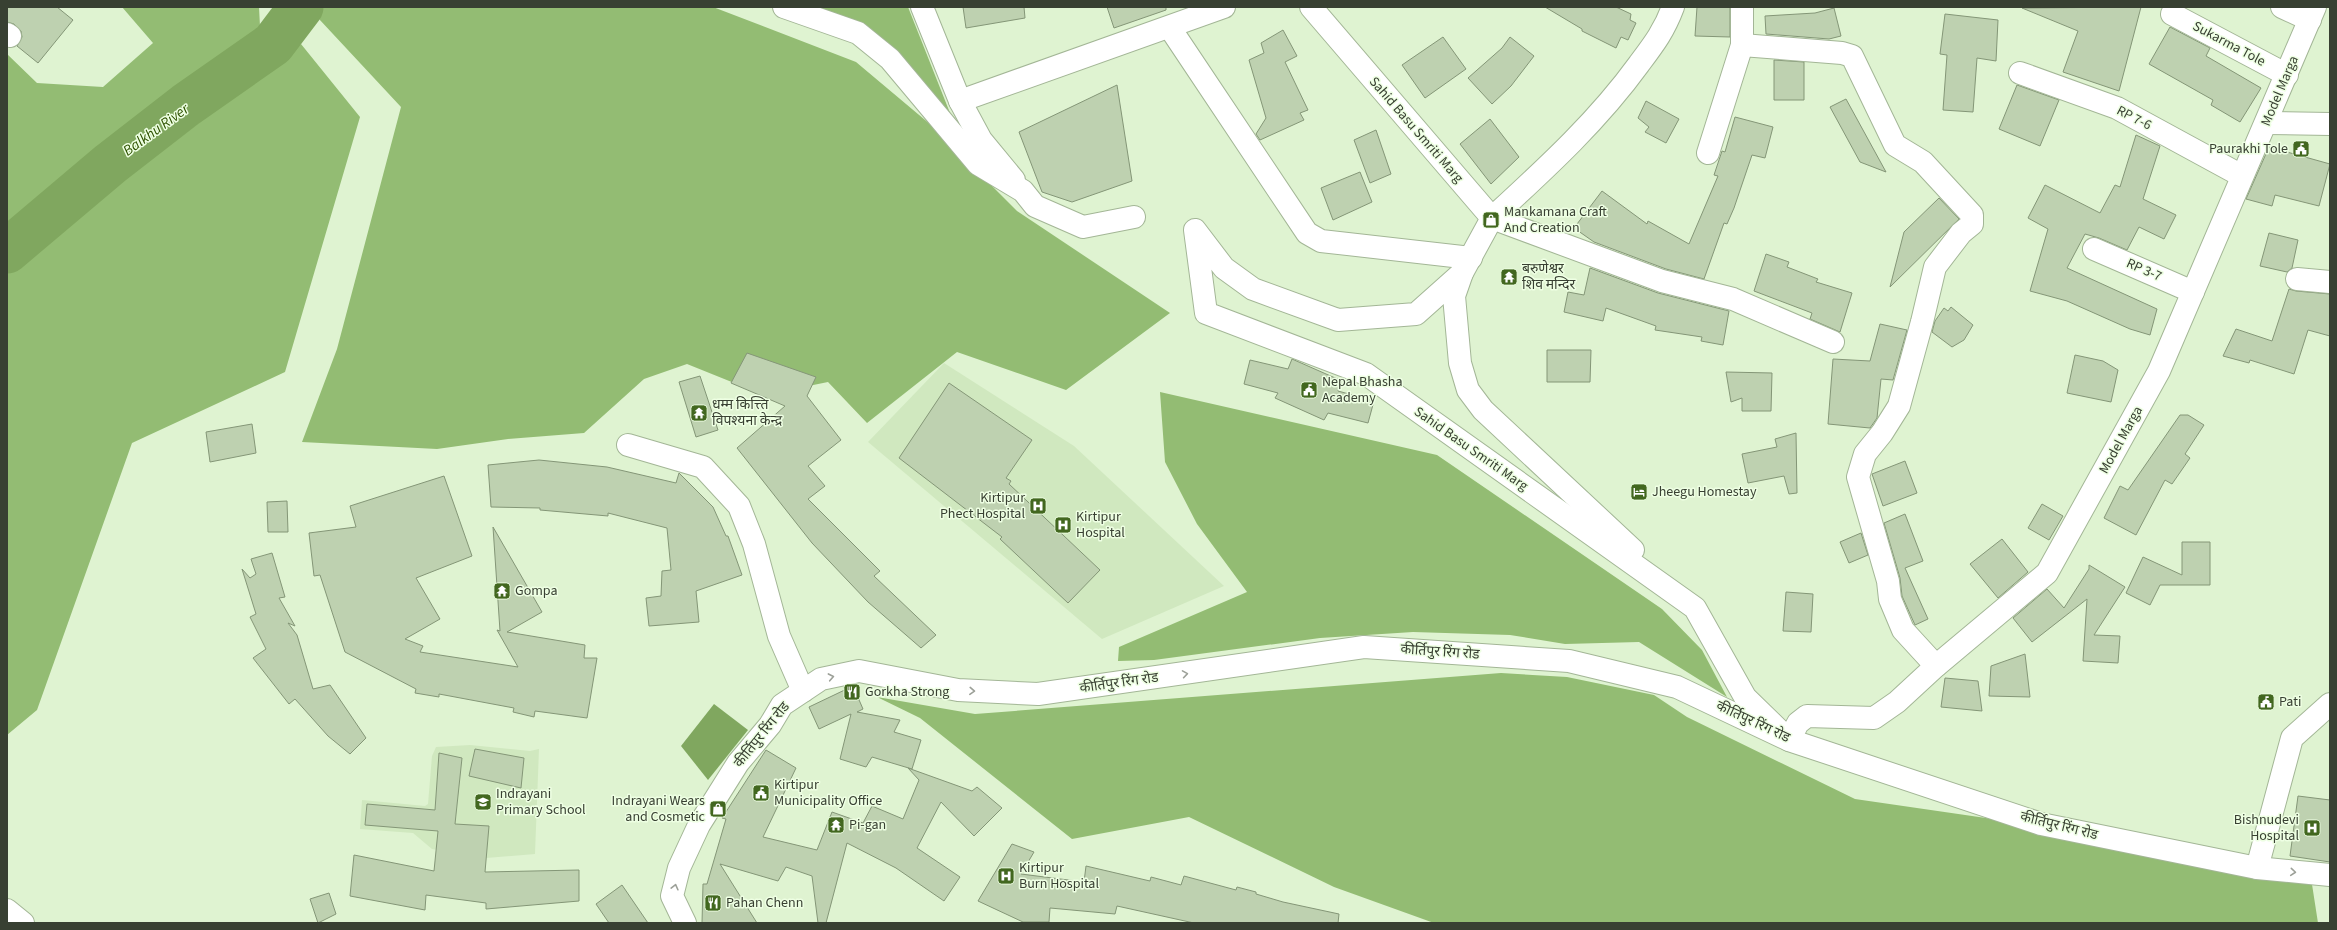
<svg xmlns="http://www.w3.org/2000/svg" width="2337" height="930" font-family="'Source Sans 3','Noto Sans Devanagari',sans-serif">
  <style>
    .built { fill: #d0e8bf }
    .forest { fill: #93bc73 }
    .water { fill: #80a75f }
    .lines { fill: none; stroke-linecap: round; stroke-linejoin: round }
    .river { stroke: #80a75f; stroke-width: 45 }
    .building { fill: #bed1b0; stroke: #849677 }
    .minor-casing { stroke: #a3b696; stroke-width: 24 }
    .tertiary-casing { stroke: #a3b696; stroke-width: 24 }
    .minor { stroke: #fff; stroke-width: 22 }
    .tertiary { stroke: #fff; stroke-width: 22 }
    .oneway { stroke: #9ca098 }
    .labels { text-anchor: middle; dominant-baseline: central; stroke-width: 3; stroke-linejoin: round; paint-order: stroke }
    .street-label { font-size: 14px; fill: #384032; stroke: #eeffe3 }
    .poi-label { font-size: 14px; fill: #384032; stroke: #eeffe3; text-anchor: start }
    .water-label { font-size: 15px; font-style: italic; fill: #2e5200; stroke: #eeffe3 }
  </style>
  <rect width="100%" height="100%" fill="#dff3d1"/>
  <g class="built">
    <path d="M 944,363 L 1074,446 L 1224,586 L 1102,639 L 868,442 Z"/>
    <path d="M 470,745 L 530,751 L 539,749 L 535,854 L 486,858 L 432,849 L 413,833 L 360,829 L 362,800 L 425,806 L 428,804 L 432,756 L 436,747 Z"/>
  </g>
  <g class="forest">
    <path d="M 122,7 L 259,7 L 261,46 L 141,133 L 7,244 L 7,54 L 37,83 L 103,87 L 153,43 Z"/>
    <path d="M 319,7 L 713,7 L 856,62 L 931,125 L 1017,211 L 1170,313 L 1066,390 L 957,352 L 867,423 L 828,382 L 764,395 L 687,364 L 644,379 L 584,433 L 508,439 L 437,449 L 302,442 L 337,349 L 401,107 L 319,19 Z"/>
    <path d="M 797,7 L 908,7 L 952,118 L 848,29 Z"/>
    <path d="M 301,44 L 360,117 L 285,372 L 132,443 L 37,710 L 7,735 L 7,267 L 19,261 Z"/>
    <path d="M 1160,392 L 1437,455 L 1662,609 L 1702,650 L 1727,697 L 1639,642 L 1565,644 L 1510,635 L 1413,632 L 1320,638 L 1154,660 L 1118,661 L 1119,647 L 1247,592 L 1197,524 L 1165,462 Z"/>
    <path d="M 1501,673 L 1567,677 L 1654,695 L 1687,717 L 1855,799 L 2309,865 L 2318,923 L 1434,923 L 1334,887 L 1189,817 L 1072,839 L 920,718 L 877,697 L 975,714 Z"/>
  </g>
  <path class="water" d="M 714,704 L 748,730 L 708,780 L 681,746 Z"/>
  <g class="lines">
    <path class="river" d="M 7,251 L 110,164 L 186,105 L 273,44 L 301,7"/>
  </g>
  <g class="building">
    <path d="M 7,7 L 57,7 L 73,20 L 38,63 L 17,46 L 22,37 L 21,31 L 14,24 L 7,22 Z"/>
    <path d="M 963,7 L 1024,7 L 1025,18 L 966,28 Z"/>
    <path d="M 1107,7 L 1166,7 L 1166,10 L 1114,28 Z"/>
    <path d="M 1545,7 L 1616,7 L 1631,14 L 1630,20 L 1636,23 L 1628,40 L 1621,37 L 1616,48 L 1582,31 L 1582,29 Z"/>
    <path d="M 1697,7 L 1730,7 L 1730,37 L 1695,36 Z"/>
    <path d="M 2141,7 L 2119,91 L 2063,72 L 2078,31 L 2022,8 Z"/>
    <path d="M 1834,8 L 1841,36 L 1829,39 L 1766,34 L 1765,16 L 1815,13 Z"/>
    <path d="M 1945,14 L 1998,20 L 1996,61 L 1977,58 L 1973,112 L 1943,110 L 1947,55 L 1940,54 Z"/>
    <path d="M 2170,27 L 2210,48 L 2206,56 L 2261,88 L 2240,122 L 2211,105 L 2213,100 L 2149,64 Z"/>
    <path d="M 1283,30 L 1297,56 L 1285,62 L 1308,110 L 1300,113 L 1304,120 L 1260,140 L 1256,134 L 1266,118 L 1249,60 L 1264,53 L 1261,43 Z"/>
    <path d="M 1443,37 L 1466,69 L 1425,98 L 1402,65 Z"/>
    <path d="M 1510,37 L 1534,56 L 1511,86 L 1492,104 L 1468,78 L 1502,48 Z"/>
    <path d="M 1774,60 L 1804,62 L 1804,100 L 1774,100 Z"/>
    <path d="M 1117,85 L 1132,181 L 1072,202 L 1042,192 L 1019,132 Z"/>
    <path d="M 2017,85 L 2059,100 L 2040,146 L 1999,129 Z"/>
    <path d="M 1846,99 L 1886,172 L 1860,162 L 1830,107 Z"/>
    <path d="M 1646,101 L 1679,119 L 1666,143 L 1645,132 L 1649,127 L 1638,118 Z"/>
    <path d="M 1735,117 L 1773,127 L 1765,158 L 1752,155 L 1734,208 L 1727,224 L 1724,223 L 1704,279 L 1666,269 L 1594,242 L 1574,228 L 1602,191 L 1647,224 L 1648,221 L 1689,244 L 1718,176 L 1714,175 L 1722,151 L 1725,152 Z"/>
    <path d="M 1490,119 L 1519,157 L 1491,184 L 1460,144 Z"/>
    <path d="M 1376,130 L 1391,174 L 1370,183 L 1354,140 Z"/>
    <path d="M 2136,135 L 2160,146 L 2143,199 L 2176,215 L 2164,239 L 2139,227 L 2127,250 L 2099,238 L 2085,234 L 2067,268 L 2157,309 L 2150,335 L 2130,329 L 2067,301 L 2030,291 L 2048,229 L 2028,218 L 2045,185 L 2100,213 L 2115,185 L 2120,187 Z"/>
    <path d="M 2269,147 L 2330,164 L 2319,206 L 2275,195 L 2272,206 L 2246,199 Z"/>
    <path d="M 1360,172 L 1372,202 L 1333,220 L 1321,188 Z"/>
    <path d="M 1939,198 L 1959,219 L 1890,287 L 1904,232 Z"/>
    <path d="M 2269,233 L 2298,240 L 2292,268 L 2287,272 L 2260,266 Z"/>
    <path d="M 1766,254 L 1789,262 L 1787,267 L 1818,279 L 1816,282 L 1852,293 L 1840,332 L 1810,319 L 1812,313 L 1754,291 Z"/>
    <path d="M 1590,268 L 1658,293 L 1729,311 L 1723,345 L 1701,341 L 1702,337 L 1655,330 L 1656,326 L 1606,308 L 1603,321 L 1564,312 L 1568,292 L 1584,295 Z"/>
    <path d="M 2289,289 L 2296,291 L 2330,294 L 2330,336 L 2308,330 L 2294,374 L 2250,360 L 2249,363 L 2223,356 L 2236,329 L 2272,341 Z"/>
    <path d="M 1951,307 L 1973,325 L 1964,340 L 1952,347 L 1932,332 L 1935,321 L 1944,308 L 1948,311 Z"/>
    <path d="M 1880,324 L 1907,330 L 1893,380 L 1881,379 L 1877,418 L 1870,428 L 1828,424 L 1833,359 L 1870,361 Z"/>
    <path d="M 1547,350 L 1591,350 L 1590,382 L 1547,382 Z"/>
    <path d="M 747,353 L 816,377 L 807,396 L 841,440 L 808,466 L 825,486 L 808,499 L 880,571 L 874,576 L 936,635 L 921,648 L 868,602 L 812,543 L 737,448 L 785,406 L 731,383 Z"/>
    <path d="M 2075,355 L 2103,361 L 2118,370 L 2111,402 L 2067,393 Z"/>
    <path d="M 1292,359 L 1342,381 L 1338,391 L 1374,401 L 1368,423 L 1328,413 L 1324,420 L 1275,398 L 1278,393 L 1244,384 L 1250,360 L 1288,369 Z"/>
    <path d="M 1726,372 L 1772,373 L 1771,411 L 1742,411 L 1742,398 L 1731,402 Z"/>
    <path d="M 700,376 L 718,430 L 696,437 L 679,382 Z"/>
    <path d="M 949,383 L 1032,440 L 1006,478 L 1011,481 L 1009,484 L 1100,570 L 1068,603 L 1000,539 L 1002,537 L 899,458 Z"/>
    <path d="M 2180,415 L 2188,415 L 2204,425 L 2185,454 L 2190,458 L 2172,484 L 2165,480 L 2136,535 L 2104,518 L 2120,486 L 2128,490 Z"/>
    <path d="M 252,424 L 256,453 L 210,462 L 206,432 Z"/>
    <path d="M 1796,433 L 1797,493 L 1789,494 L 1784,476 L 1748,483 L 1742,454 L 1777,447 L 1775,439 Z"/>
    <path d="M 539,460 L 607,467 L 676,483 L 679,473 L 713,507 L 726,536 L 728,536 L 742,575 L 696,591 L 699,622 L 649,626 L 646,598 L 661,596 L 662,571 L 671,570 L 667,528 L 608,513 L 608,516 L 540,510 L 540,508 L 491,507 L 488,465 Z"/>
    <path d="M 1905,461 L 1917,493 L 1883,506 L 1872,474 Z"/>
    <path d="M 444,476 L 472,556 L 416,578 L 440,619 L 405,639 L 423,646 L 420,652 L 518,667 L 497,630 L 500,631 L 493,527 L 542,612 L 507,632 L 585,645 L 584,658 L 597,658 L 587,718 L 535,711 L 534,717 L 513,712 L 514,708 L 439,694 L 439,697 L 415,693 L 416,689 L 345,652 L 320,575 L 314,576 L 309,533 L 356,527 L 350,506 Z"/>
    <path d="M 287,501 L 288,532 L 268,532 L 267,502 Z"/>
    <path d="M 2042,504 L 2063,516 L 2049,540 L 2028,528 Z"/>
    <path d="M 1905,514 L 1923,561 L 1905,568 L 1928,619 L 1915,625 L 1902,596 L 1900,578 L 1884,523 Z"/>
    <path d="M 1861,533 L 1868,555 L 1849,563 L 1840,542 Z"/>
    <path d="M 2002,539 L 2028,572 L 1998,598 L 1970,564 Z"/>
    <path d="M 2182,542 L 2210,542 L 2210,585 L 2160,585 L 2150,605 L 2126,593 L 2143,557 L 2182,575 Z"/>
    <path d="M 272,553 L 285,597 L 279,598 L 295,626 L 288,623 L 297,635 L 313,689 L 330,685 L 366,738 L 350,754 L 328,736 L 295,699 L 289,704 L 253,658 L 266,649 L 250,617 L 256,614 L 242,569 L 250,578 L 256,574 L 251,559 Z"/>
    <path d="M 2089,565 L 2125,587 L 2094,635 L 2120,636 L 2118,663 L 2083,661 L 2087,599 L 2032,642 L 2013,618 L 2047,589 L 2064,608 L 2089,569 Z"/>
    <path d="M 1786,592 L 1813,594 L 1811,632 L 1783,631 Z"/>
    <path d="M 2025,654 L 2030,697 L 1989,696 L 1991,666 Z"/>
    <path d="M 1945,678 L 1978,681 L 1982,711 L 1941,707 Z"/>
    <path d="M 853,686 L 863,709 L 857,712 L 900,720 L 894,732 L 921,740 L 912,769 L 872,757 L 866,767 L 840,759 L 851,714 L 819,729 L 809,707 Z"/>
    <path d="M 475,749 L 524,758 L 521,788 L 469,776 Z"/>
    <path d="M 766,750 L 796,768 L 763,837 L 817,850 L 832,812 L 863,823 L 872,806 L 903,819 L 919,780 L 908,768 L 972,791 L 977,787 L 1002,808 L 974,836 L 941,802 L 917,848 L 960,877 L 944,901 L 896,868 L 847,843 L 826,923 L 818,923 L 812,876 L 786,867 L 778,881 L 720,864 L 757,923 L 702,923 L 703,884 L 707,884 L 726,819 L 722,818 Z"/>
    <path d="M 439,753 L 462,758 L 455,824 L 489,826 L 485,872 L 579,870 L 579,901 L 486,909 L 486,903 L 426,895 L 425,910 L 350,896 L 354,855 L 434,871 L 438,831 L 365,825 L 367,804 L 435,810 Z"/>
    <path d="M 2298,796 L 2330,800 L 2330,862 L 2290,856 Z"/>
    <path d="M 1012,844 L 1034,852 L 1021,874 L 1084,882 L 1086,866 L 1150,881 L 1151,877 L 1181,885 L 1184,876 L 1236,890 L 1237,887 L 1256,892 L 1256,894 L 1283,902 L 1339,914 L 1338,923 L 1194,923 L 1117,906 L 1115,914 L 1050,908 L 1049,922 L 1023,922 L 978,901 Z"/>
    <path d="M 622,885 L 648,923 L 609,923 L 596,904 Z"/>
    <path d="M 329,893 L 336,914 L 318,923 L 310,899 Z"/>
  </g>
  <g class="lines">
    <g class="minor-casing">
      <g id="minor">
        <path d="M 784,7 L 858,33 L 890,59 L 978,164 L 1023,191 L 1035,206 L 1083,227 L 1134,217"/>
        <path d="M 922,7 L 960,101 L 981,140 L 1014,180"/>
        <path d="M 1311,7 L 1492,218 L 1462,273 L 1416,314 L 1338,320 L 1253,289 L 1224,268 L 1195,230 L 1206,313 L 1366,374 L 1695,608 L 1745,697 L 1789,740 L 1798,723 L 1807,716 L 1874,718 L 1897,702 L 1936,666 L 2047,573 L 2159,371 L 2315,7"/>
        <path d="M 1673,7 C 1664,31 1654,44 1639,64 C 1597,122 1544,170 1492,218 L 1662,281 L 1733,299 L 1833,342"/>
        <path d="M 2282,7 L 2310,20"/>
        <path d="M 2172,14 L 2287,75"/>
        <path d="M 1170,28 L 1307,233 L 1321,241 L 1471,258"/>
        <path d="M 7,34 L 10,36"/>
        <path d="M 1742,45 L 1842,53 L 1852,56 L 1895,145 L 1923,162 L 1972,215 L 1972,224 L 1961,233 L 1935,267 L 1922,322 L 1899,406 L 1882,433 L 1865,454 L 1858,477 L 1888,581 L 1890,599 L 1903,630 L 1936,666"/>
        <path d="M 2020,73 L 2117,108 L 2242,176"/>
        <path d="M 960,101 L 1224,7"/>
        <path d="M 2266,123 L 2330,124"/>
        <path d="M 1708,153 L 1742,45 L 1742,7"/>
        <path d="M 2094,249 L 2193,292"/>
        <path d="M 1462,273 L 1454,296 L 1460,363 L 1468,390 L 1483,410 L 1633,550"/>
        <path d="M 2297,279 L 2330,282"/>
        <path d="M 628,445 L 703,467 L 739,506 L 754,544 L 779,636 L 803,691"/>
        <path d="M 7,910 L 23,923"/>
      </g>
    </g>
    <g class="tertiary-casing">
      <g id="tertiary">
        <path d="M 2257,868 L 2292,738 L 2330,704"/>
        <path d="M 685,923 L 672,896 L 679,868 L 699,825 L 738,763 L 770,725 L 782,705 L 821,679 L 859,671 L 958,690 L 1038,694 L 1364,647 L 1569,661 L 1677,687 L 1789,740 L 2041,824 L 2257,868 L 2330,875"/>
      </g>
    </g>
    <use href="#minor" class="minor"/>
    <use href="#tertiary" class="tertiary"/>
  </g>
  <defs><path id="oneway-chevron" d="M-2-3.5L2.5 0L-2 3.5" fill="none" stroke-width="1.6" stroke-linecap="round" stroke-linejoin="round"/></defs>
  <g class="oneway">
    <use href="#oneway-chevron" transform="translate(1185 674) rotate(-9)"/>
    <use href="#oneway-chevron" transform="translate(831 677) rotate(-11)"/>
    <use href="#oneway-chevron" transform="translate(972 691) rotate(3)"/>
    <use href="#oneway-chevron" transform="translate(2293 872) rotate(5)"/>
    <use href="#oneway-chevron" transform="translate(675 887) rotate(-76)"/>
  </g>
  <defs>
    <g id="civic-square" transform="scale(0.9)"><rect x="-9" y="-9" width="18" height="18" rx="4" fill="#42671f" stroke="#eeffe3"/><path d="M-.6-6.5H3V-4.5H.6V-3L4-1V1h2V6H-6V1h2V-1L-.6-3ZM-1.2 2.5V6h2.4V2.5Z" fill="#fff"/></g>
    <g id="shop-square" transform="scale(0.9)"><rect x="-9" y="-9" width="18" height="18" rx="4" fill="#42671f" stroke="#eeffe3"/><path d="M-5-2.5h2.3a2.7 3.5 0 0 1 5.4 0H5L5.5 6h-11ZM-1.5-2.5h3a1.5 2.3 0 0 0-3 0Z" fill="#fff"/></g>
    <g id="temple-square" transform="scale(0.9)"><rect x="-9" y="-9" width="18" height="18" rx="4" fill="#42671f" stroke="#eeffe3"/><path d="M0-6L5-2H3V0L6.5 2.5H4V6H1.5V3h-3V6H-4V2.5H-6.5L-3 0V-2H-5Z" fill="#fff"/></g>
    <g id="hotel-square" transform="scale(0.9)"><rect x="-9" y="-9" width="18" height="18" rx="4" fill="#42671f" stroke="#eeffe3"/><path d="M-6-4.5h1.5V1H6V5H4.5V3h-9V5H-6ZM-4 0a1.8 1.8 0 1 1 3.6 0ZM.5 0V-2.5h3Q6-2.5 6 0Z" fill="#fff"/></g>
    <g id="hospital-square" transform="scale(0.9)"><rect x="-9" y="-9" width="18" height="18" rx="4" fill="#42671f" stroke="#eeffe3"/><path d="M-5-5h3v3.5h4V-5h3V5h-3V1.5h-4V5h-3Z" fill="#fff"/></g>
    <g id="restaurant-square" transform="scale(0.9)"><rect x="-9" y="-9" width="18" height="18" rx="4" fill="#42671f" stroke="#eeffe3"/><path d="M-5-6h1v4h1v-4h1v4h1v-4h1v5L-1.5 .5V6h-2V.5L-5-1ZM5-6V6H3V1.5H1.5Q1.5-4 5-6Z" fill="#fff"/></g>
    <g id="school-square" transform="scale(0.9)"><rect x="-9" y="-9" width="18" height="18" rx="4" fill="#42671f" stroke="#eeffe3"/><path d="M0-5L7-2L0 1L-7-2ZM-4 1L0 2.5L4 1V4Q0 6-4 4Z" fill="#fff"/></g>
  </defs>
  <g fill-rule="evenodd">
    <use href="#civic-square" x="2301" y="149"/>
    <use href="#shop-square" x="1491" y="220"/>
    <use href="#temple-square" x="1509" y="277"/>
    <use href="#civic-square" x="1309" y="390"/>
    <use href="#temple-square" x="699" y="413"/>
    <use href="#hotel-square" x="1639" y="492"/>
    <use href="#hospital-square" x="1038" y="506"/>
    <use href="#hospital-square" x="1063" y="525"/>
    <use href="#temple-square" x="502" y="591"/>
    <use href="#restaurant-square" x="852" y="692"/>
    <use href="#civic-square" x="2266" y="702"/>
    <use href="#civic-square" x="761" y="793"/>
    <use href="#school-square" x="483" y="802"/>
    <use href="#shop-square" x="718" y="809"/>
    <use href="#temple-square" x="836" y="825"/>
    <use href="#hospital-square" x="2312" y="828"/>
    <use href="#hospital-square" x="1006" y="876"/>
    <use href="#restaurant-square" x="713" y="903"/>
  </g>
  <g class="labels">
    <g class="street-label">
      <text transform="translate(2229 44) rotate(28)">Sukarma Tole</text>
      <text transform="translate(2280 91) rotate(-67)">Model Marga</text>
      <text transform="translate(2134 118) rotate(27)">RP 7-6</text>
      <text transform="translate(1416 130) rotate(49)">Sahid Basu Smriti Marg</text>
      <text transform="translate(2144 270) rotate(24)">RP 3-7</text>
      <text transform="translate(2121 440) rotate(-61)">Model Marga</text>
      <text transform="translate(1471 449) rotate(35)">Sahid Basu Smriti Marg</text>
      <text transform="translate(1440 652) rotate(4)">कीर्तिपुर रिंग रोड</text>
      <text transform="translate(1119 683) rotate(-8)">कीर्तिपुर रिंग रोड</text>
      <text transform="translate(1753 722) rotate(25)">कीर्तिपुर रिंग रोड</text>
      <text transform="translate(762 735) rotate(-51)">कीर्तिपुर रिंग रोड</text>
      <text transform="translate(2059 826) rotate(14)">कीर्तिपुर रिंग रोड</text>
    </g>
    <g class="poi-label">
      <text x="2288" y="149" text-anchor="end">Paurakhi Tole</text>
      <text x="1504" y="212">Mankamana Craft<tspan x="1504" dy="16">And Creation</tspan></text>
      <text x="1522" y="269">बरुणेश्वर<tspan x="1522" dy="16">शिव मन्दिर</tspan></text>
      <text x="1322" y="382">Nepal Bhasha<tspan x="1322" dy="16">Academy</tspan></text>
      <text x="712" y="405">धम्म कित्त्ति<tspan x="712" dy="16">विपश्यना केन्द्र</tspan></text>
      <text x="1652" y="492">Jheegu Homestay</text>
      <text x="1025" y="498" text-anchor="end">Kirtipur<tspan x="1025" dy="16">Phect Hospital</tspan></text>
      <text x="1076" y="517">Kirtipur<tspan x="1076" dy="16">Hospital</tspan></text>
      <text x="515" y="591">Gompa</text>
      <text x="865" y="692">Gorkha Strong</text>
      <text x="2279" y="702">Pati</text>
      <text x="774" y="785">Kirtipur<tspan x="774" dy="16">Municipality Office</tspan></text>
      <text x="496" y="794">Indrayani<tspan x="496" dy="16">Primary School</tspan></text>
      <text x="705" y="801" text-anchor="end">Indrayani Wears<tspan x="705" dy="16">and Cosmetic</tspan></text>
      <text x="2299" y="820" text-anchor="end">Bishnudevi<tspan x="2299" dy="16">Hospital</tspan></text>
      <text x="849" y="825">Pi-gan</text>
      <text x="1019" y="868">Kirtipur<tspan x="1019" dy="16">Burn Hospital</tspan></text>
      <text x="726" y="903">Pahan Chenn</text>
    </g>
    <g class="water-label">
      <text transform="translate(156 130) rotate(-36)">Balkhu River</text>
    </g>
  </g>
  <rect width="2337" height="930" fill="none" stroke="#384032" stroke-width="16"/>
</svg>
